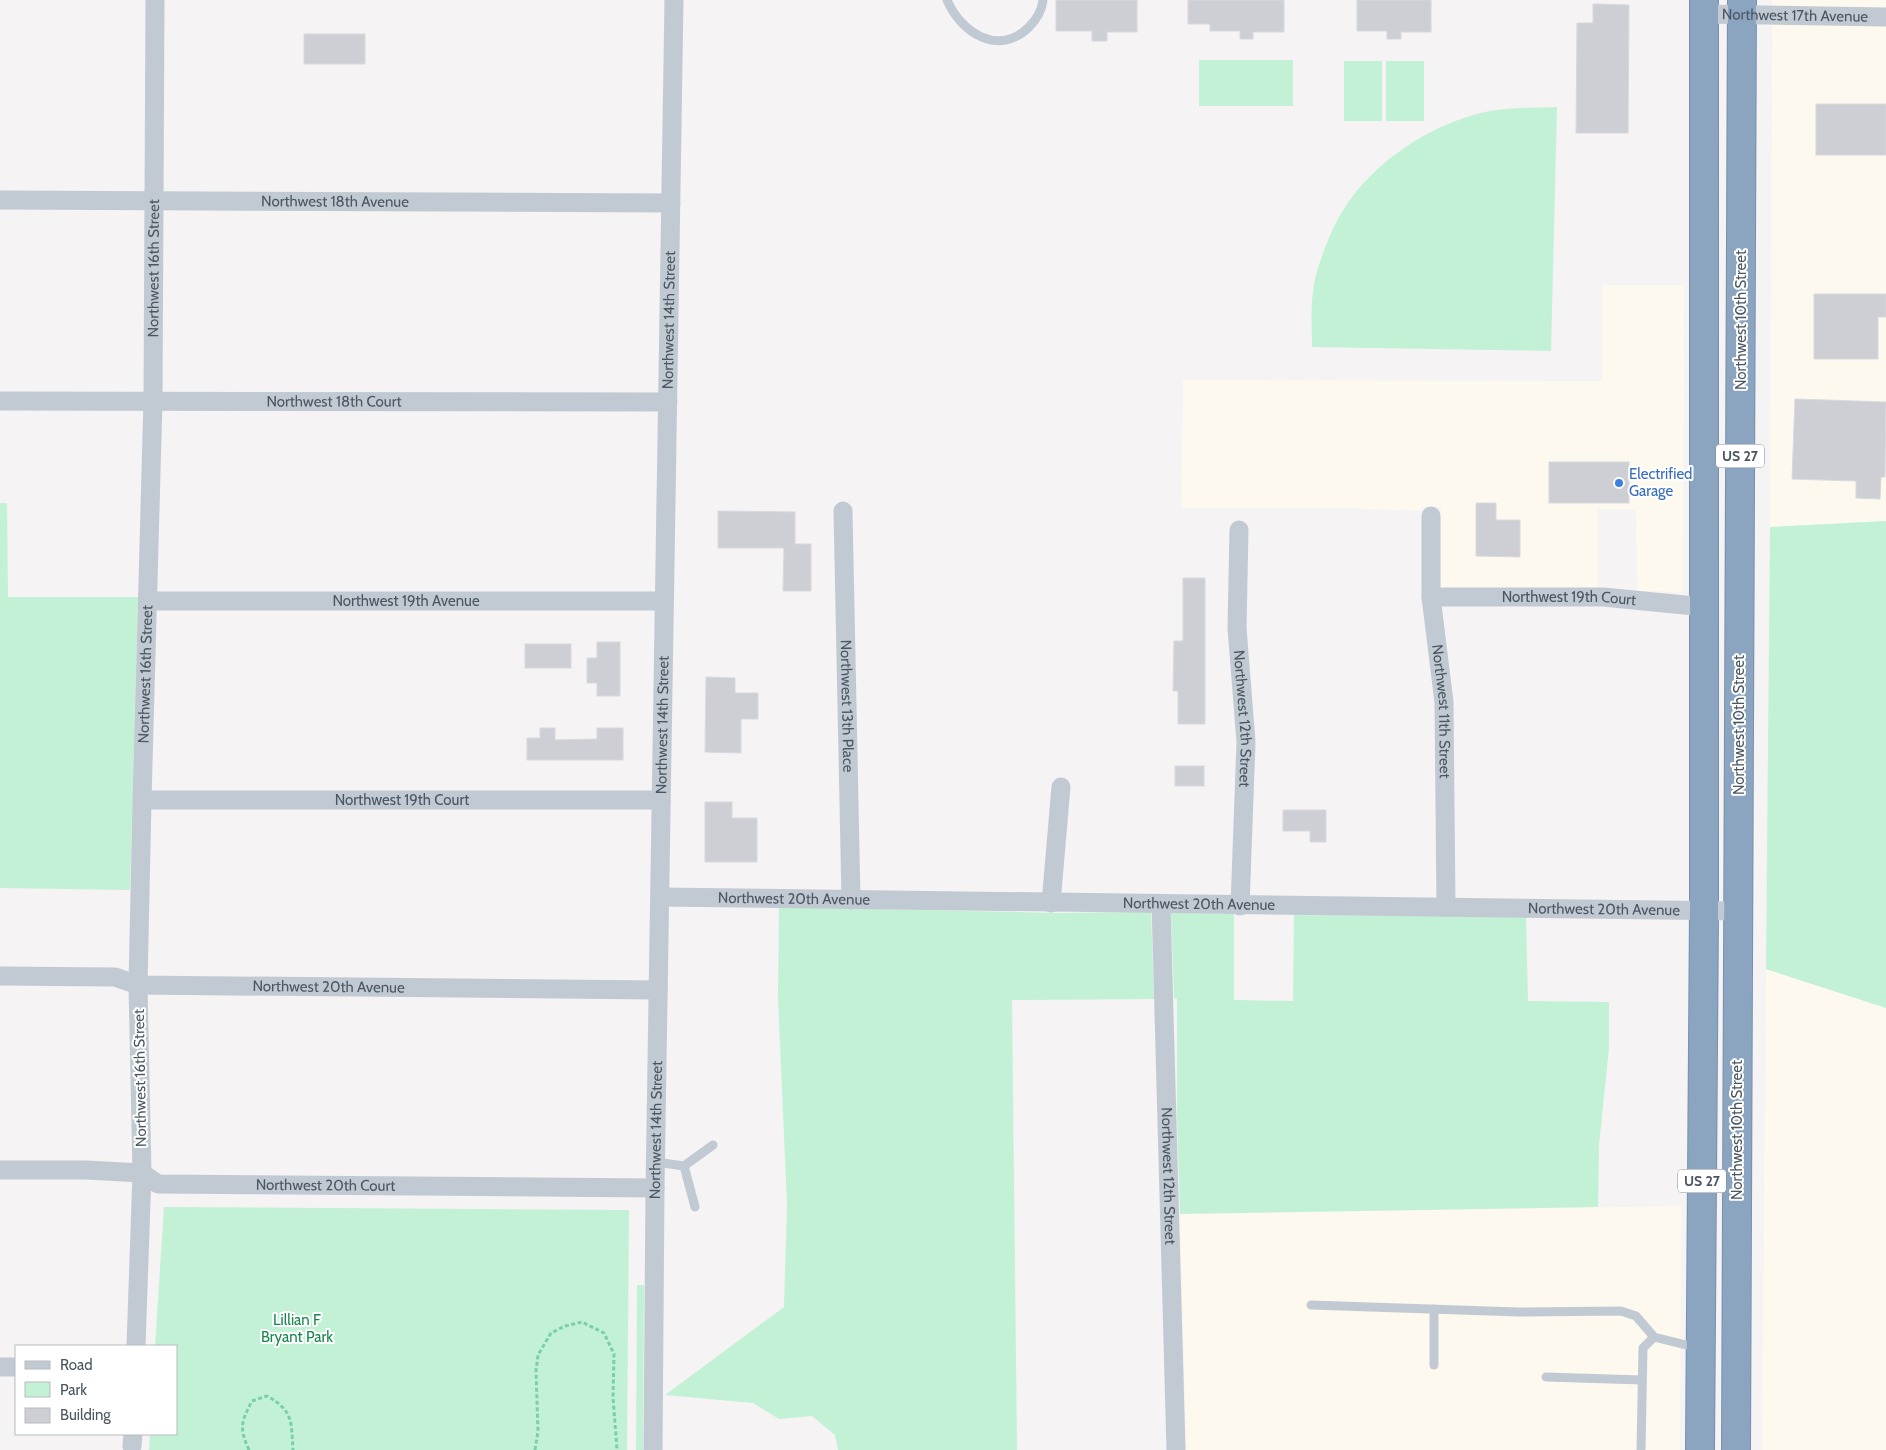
<svg xmlns="http://www.w3.org/2000/svg" width="1886" height="1450" font-family="Cabin,sans-serif">
  <style>
    .commercial { fill: #fdf9ef }
    .green { fill: #c3f1d5 }
    .building { fill: #cdcfd5; stroke: #d7d9de }
    .lines { fill: none; stroke-linecap: round; stroke-linejoin: round }
    .highway-casing { stroke: #7690ad; stroke-width: 30 }
    .path { stroke: #7ad0a6; stroke-width: 3; stroke-dasharray: 4 2.5; stroke-linecap: butt }
    .lane { stroke: #c1cad2; stroke-width: 9 }
    .street { stroke: #c1cad2; stroke-width: 19 }
    .highway { stroke: #8ba5c1; stroke-width: 28 }
    .shop-dot { fill: #3f7fe0; stroke: #fff; stroke-width: 2 }
    .labels { text-anchor: middle; dominant-baseline: central; stroke-width: 4; stroke-linejoin: round; paint-order: stroke }
    .shield { fill: #fff; stroke: #808990; stroke-width: 1 }
    .shield-label { font-size: 14px; font-weight: bold; fill: #4a5661 }
    .street-label { font-size: 15px; fill: #4a5661; stroke: #fff }
    .shop-label { font-size: 15px; fill: #366cbe; stroke: #fff; text-anchor: start }
    .park-label { font-size: 15px; fill: #17864f; stroke: #fff }
  </style>
  <rect width="100%" height="100%" fill="#f5f3f3"/>
  <g class="commercial">
    <path d="M 1772,0 L 1886,0 L 1886,8 L 1772,7 Z"/>
    <path d="M 1772,24 L 1886,26 L 1886,521 L 1770,527 Z"/>
    <path d="M 1602,285 L 1684,285 L 1683,592 L 1637,591 L 1636,509 L 1598,509 L 1598,589 L 1441,589 L 1441,507 L 1422,507 L 1421,511 L 1347,508 L 1181,508 L 1183,380 L 1602,381 Z"/>
    <path d="M 1766,969 L 1886,1008 L 1886,1450 L 1762,1450 Z"/>
    <path d="M 1681,1206 L 1680,1450 L 1186,1450 L 1180,1214 Z"/>
  </g>
  <g class="green">
    <rect x="1199" y="60" width="94" height="46"/>
    <rect x="1344" y="61" width="38" height="60"/>
    <rect x="1386" y="61" width="38" height="60"/>
    <path d="M 1557,107 L 1551,351 L 1312,347 C 1312,324 1310,298 1316,275 C 1322,254 1332,227 1344,209 C 1373,162 1431,124 1485,112 C 1508,107 1533,108 1557,107 Z"/>
    <path d="M 0,503 L 7,503 L 8,597 L 138,597 L 130,890 L 0,888 Z"/>
    <path d="M 1886,521 L 1886,1008 L 1766,969 L 1770,527 Z"/>
    <path d="M 779,907 L 1060,913 L 1151,912 L 1154,999 L 1012,1000 L 1017,1450 L 838,1450 L 835,1435 L 812,1416 L 779,1419 L 753,1403 L 665,1395 L 784,1307 L 787,1204 L 778,999 Z"/>
    <path d="M 1171,913 L 1234,914 L 1234,1000 L 1293,1001 L 1294,915 L 1526,917 L 1528,1001 L 1609,1002 L 1609,1048 L 1599,1145 L 1598,1207 L 1180,1214 L 1177,1119 L 1177,999 L 1174,998 Z"/>
    <path d="M 164,1207 L 629,1210 L 627,1450 L 149,1450 L 150,1434 L 176,1434 L 176,1346 L 155,1346 Z"/>
    <path d="M 637,1285 L 644,1285 L 643,1450 L 636,1450 Z"/>
  </g>
  <g class="building">
    <path d="M 1056,0 L 1137,0 L 1137,32 L 1107,32 L 1107,41 L 1092,41 L 1092,31 L 1056,31 Z"/>
    <path d="M 1188,0 L 1284,0 L 1284,32 L 1253,32 L 1253,39 L 1240,39 L 1240,31 L 1210,31 L 1210,24 L 1188,24 Z"/>
    <path d="M 1357,0 L 1431,0 L 1431,32 L 1401,32 L 1401,39 L 1387,39 L 1387,31 L 1357,31 Z"/>
    <path d="M 1593,4 L 1629,5 L 1628,133 L 1576,133 L 1577,23 L 1593,23 Z"/>
    <rect x="304" y="34" width="61" height="30"/>
    <rect x="1816" y="104" width="70" height="51"/>
    <path d="M 1814,294 L 1886,294 L 1886,317 L 1878,317 L 1878,359 L 1814,359 Z"/>
    <path d="M 1795,399 L 1886,402 L 1885,477 L 1881,477 L 1880,499 L 1856,498 L 1856,481 L 1792,479 Z"/>
    <rect x="1549" y="462" width="80" height="41"/>
    <path d="M 1476,503 L 1496,503 L 1496,520 L 1520,520 L 1520,557 L 1476,556 Z"/>
    <path d="M 718,511 L 795,512 L 795,544 L 811,544 L 811,591 L 783,591 L 784,548 L 718,548 Z"/>
    <path d="M 1183,578 L 1205,578 L 1205,724 L 1178,724 L 1178,691 L 1173,691 L 1174,641 L 1183,641 Z"/>
    <path d="M 597,642 L 620,642 L 620,696 L 597,696 L 597,683 L 587,683 L 587,658 L 597,658 Z"/>
    <rect x="525" y="644" width="46" height="24"/>
    <path d="M 706,677 L 735,678 L 735,693 L 758,693 L 758,719 L 741,719 L 741,753 L 705,752 Z"/>
    <path d="M 540,728 L 555,728 L 555,740 L 597,739 L 597,728 L 623,728 L 623,760 L 527,760 L 527,738 L 540,738 Z"/>
    <rect x="1175" y="766" width="29" height="20"/>
    <path d="M 705,802 L 732,802 L 732,818 L 757,818 L 757,862 L 705,862 Z"/>
    <path d="M 1283,810 L 1326,810 L 1326,842 L 1310,842 L 1310,831 L 1283,831 Z"/>
  </g>
  <g class="lines">
    <g class="highway-casing">
      <g id="highway">
        <path d="M 1700,1450 L 1704,911 L 1704,0"/>
        <path d="M 1736,1450 L 1742,0"/>
      </g>
    </g>
    <g class="path">
      <path d="M 249,1450 C 239,1428 241,1422 252,1401 L 267,1396 C 294,1411 291,1422 293,1450"/>
      <path d="M 535,1450 L 538,1431 L 536,1371 L 538,1355 L 551,1333 L 565,1326 L 582,1322 L 604,1333 L 614,1354 L 613,1397 L 617,1450"/>
    </g>
    <g class="lane">
      <path d="M 947,0 C 961,33 999,57 1029,27 C 1036,20 1042,10 1043,0"/>
      <path d="M 656,1162 L 684,1166 L 713,1145"/>
      <path d="M 684,1166 L 695,1207"/>
      <path d="M 1311,1305 L 1518,1312 L 1621,1311 L 1636,1316 L 1654,1337 L 1698,1348"/>
      <path d="M 1434,1365 L 1434,1309"/>
      <path d="M 1546,1377 L 1642,1380"/>
      <path d="M 1641,1450 L 1643,1348 L 1654,1337"/>
    </g>
    <g class="street">
      <path id="s1" d="M 1704,14 L 1886,17"/>
      <path id="s2" d="M 0,200 L 671,203"/>
      <path id="s3" d="M 0,401 L 668,402"/>
      <path id="s4" d="M 843,511 L 851,900"/>
      <path id="s5" d="M 1431,516 L 1431,597 L 1444,702 L 1446,907"/>
      <path id="s6" d="M 1239,530 L 1237,628 L 1246,742 L 1240,906"/>
      <path id="s7" d="M 1431,597 L 1603,597 L 1705,607"/>
      <path id="s8" d="M 148,601 L 664,601"/>
      <path id="s9" d="M 142,800 L 661,800"/>
      <path id="s10" d="M 660,897 L 1738,911"/>
      <path d="M 1051,903 L 1061,787"/>
      <path id="s11" d="M 1161,904 L 1176,1450"/>
      <path id="s12" d="M 0,976 L 115,977 L 138,985 L 658,990"/>
      <path id="s13" d="M 0,1170 L 86,1170 L 142,1173 L 158,1184 L 655,1188"/>
      <path id="s14" d="M 136,1346 L 142,1173 L 138,985 L 142,800 L 153,400 L 155,0"/>
      <path d="M 0,1367 L 16,1367"/>
      <path d="M 132,1446 L 133,1434"/>
      <path id="s15" d="M 653,1450 L 655,1188 L 674,0"/>
    </g>
    <use href="#highway" class="highway"/>
  </g>
  <circle class="shop-dot" cx="1619" cy="483" r="5"/>
  <g class="labels">
    <g class="shield">
      <rect x="1716" y="444.5" width="48" height="23" rx="4"/>
      <rect x="1678" y="1169.5" width="48" height="23" rx="4"/>
    </g>
    <g class="shield-label">
      <text x="1740" y="456">US 27</text>
      <text x="1702" y="1181">US 27</text>
    </g>
    <g class="street-label">
      <text stroke="none"><textPath href="#s1" startOffset="91">Northwest 17th Avenue</textPath></text>
      <text stroke="none"><textPath href="#s2" startOffset="335">Northwest 18th Avenue</textPath></text>
      <text stroke="none"><textPath href="#s14" startOffset="1078">Northwest 16th Street</textPath></text>
      <text stroke="none"><textPath href="#s15" startOffset="1130">Northwest 14th Street</textPath></text>
      <text transform="translate(1741 320) rotate(-90)">Northwest 10th Street</text>
      <text stroke="none"><textPath href="#s3" startOffset="334">Northwest 18th Court</textPath></text>
      <text stroke="none"><textPath href="#s7" startOffset="138">Northwest 19th Court</textPath></text>
      <text stroke="none"><textPath href="#s8" startOffset="258">Northwest 19th Avenue</textPath></text>
      <text stroke="none"><textPath href="#s14" startOffset="672">Northwest 16th Street</textPath></text>
      <text stroke="none"><textPath href="#s4" startOffset="195">Northwest 13th Place</textPath></text>
      <text stroke="none"><textPath href="#s5" startOffset="196">Northwest 11th Street</textPath></text>
      <text stroke="none"><textPath href="#s6" startOffset="189">Northwest 12th Street</textPath></text>
      <text stroke="none"><textPath href="#s15" startOffset="725">Northwest 14th Street</textPath></text>
      <text transform="translate(1739 725) rotate(-90)">Northwest 10th Street</text>
      <text stroke="none"><textPath href="#s9" startOffset="260">Northwest 19th Court</textPath></text>
      <text stroke="none"><textPath href="#s10" startOffset="134">Northwest 20th Avenue</textPath></text>
      <text stroke="none"><textPath href="#s10" startOffset="539">Northwest 20th Avenue</textPath></text>
      <text stroke="none"><textPath href="#s10" startOffset="944">Northwest 20th Avenue</textPath></text>
      <text stroke="none"><textPath href="#s12" startOffset="330">Northwest 20th Avenue</textPath></text>
      <text transform="translate(140 1078) rotate(-91)">Northwest 16th Street</text>
      <text stroke="none"><textPath href="#s15" startOffset="320">Northwest 14th Street</textPath></text>
      <text transform="translate(1737 1130) rotate(-90)">Northwest 10th Street</text>
      <text stroke="none"><textPath href="#s11" startOffset="272">Northwest 12th Street</textPath></text>
      <text stroke="none"><textPath href="#s13" startOffset="329">Northwest 20th Court</textPath></text>
    </g>
    <g class="shop-label">
      <text x="1629" y="474">Electrified<tspan x="1629" dy="17">Garage</tspan></text>
    </g>
    <g class="park-label">
      <text x="297" y="1320">Lillian F<tspan x="297" dy="17">Bryant Park</tspan></text>
    </g>
  </g>
  <rect x="15" y="1345" width="162" height="90" fill="#ffffff" stroke="#b7bbc0"/>
  <rect x="25" y="1361" width="25" height="8" fill="#c1cad2" stroke="#b7bbc0"/>
  <text x="60" y="1370" font-size="15" fill="#4a5661">Road</text>
  <rect x="25" y="1382" width="25" height="15" fill="#c3f1d5" stroke="#b7bbc0"/>
  <text x="60" y="1395" font-size="15" fill="#4a5661">Park</text>
  <rect x="25" y="1408" width="25" height="15" fill="#cdcfd5" stroke="#b7bbc0"/>
  <text x="60" y="1420" font-size="15" fill="#4a5661">Building</text>
</svg>
